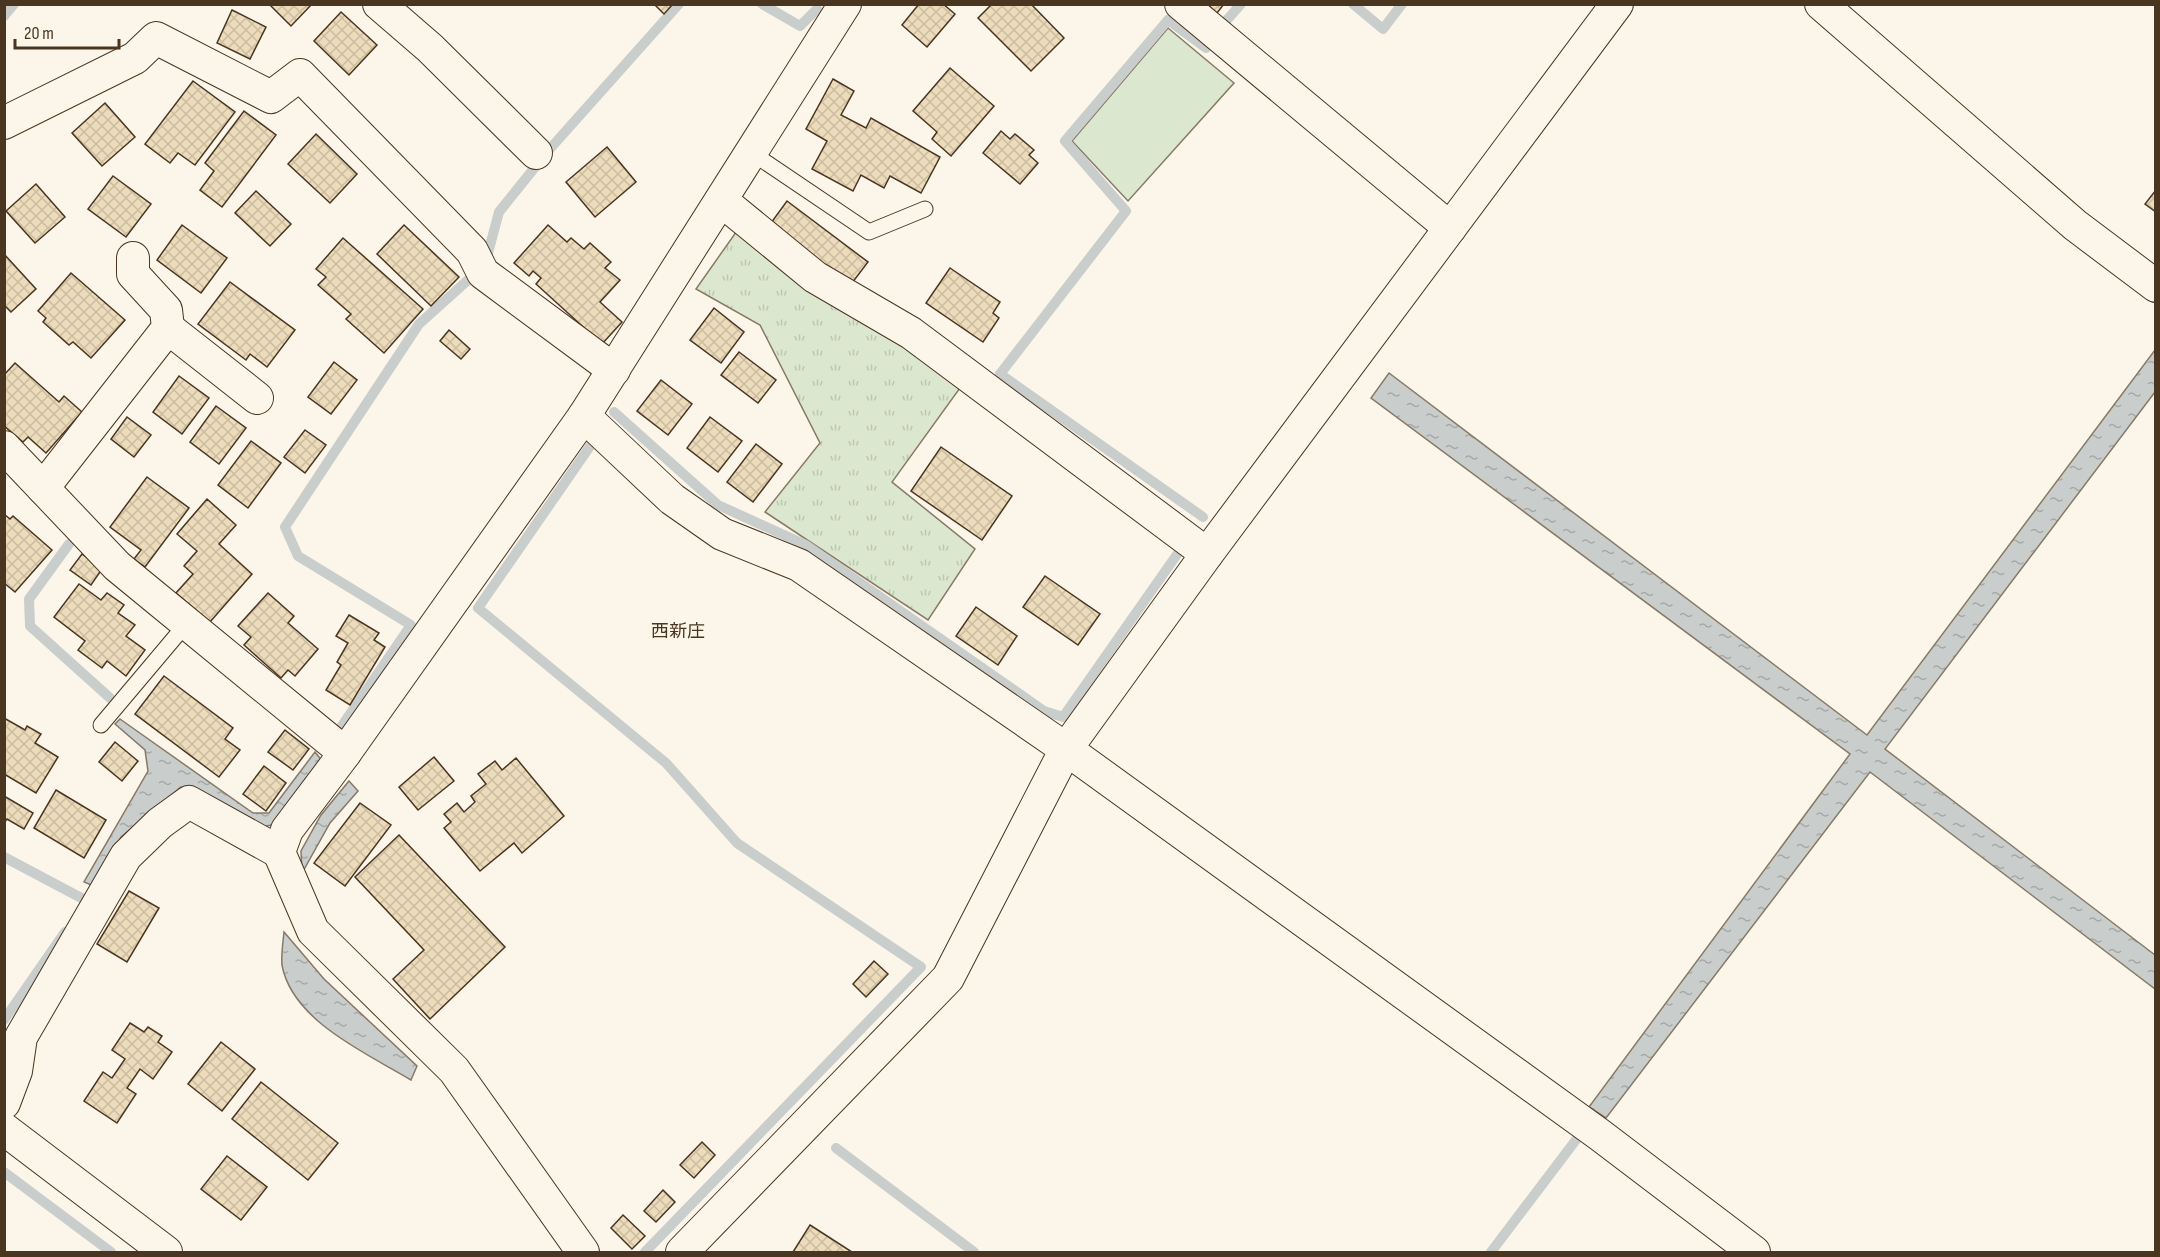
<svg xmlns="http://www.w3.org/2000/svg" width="2160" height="1257" font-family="'Sofia Sans Condensed','Noto Sans JP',sans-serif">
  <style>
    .grass { fill: url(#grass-tufts); stroke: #887966; stroke-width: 1.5 }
    .garden { fill: #dce7d0; stroke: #887966; stroke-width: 1.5 }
    .water { fill: url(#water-ripples); stroke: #887966; stroke-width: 1.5 }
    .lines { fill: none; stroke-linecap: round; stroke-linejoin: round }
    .stream { stroke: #c9cecd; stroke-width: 10 }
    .building { fill: url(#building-cross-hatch); stroke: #4a3520; stroke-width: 1.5 }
    .service-casing { stroke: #4a3520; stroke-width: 17 }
    .minor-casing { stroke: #4a3520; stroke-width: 34 }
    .service { stroke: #fbf6e9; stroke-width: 15 }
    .minor { stroke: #fbf6e9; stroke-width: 32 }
    .labels { text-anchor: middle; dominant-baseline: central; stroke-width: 4.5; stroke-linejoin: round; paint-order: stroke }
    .neighbourhood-label { font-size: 18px; fill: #4a3520; stroke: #fbf6e9 }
  </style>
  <defs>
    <pattern id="grass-tufts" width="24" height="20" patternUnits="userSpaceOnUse" patternTransform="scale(1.5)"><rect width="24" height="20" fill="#dce7d0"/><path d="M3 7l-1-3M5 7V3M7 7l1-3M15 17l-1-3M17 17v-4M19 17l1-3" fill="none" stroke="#bec7b2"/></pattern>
    <pattern id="water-ripples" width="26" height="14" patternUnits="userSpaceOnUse" patternTransform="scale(1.5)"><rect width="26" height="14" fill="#c9cecd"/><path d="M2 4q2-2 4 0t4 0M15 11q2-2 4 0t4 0" fill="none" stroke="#a5a8a6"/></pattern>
    <pattern id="building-cross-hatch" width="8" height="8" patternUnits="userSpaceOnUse" patternTransform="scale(1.5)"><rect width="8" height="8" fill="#ecdcbc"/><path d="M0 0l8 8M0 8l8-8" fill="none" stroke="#ccbda1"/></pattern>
  </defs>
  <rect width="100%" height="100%" fill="#fbf6e9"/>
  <path class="grass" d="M 739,228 L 960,388 L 892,482 L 975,549 L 928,620 L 765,512 L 820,443 L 760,325 L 696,289 Z"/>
  <path class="garden" d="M 1168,28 L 1234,83 L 1128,201 L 1072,141 Z"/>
  <g class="water">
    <path d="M 2155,350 L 2155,392 L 1885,749 L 2155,955 L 2155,989 L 1870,772 L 1606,1118 L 1589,1107 L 1850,754 L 1371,398 L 1389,373 L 1867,735 Z"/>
    <path d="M 120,719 L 253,813 L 269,813 L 315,752 L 323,762 L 277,824 L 256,828 L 181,787 L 121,837 L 96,887 L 84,882 L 148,771 L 145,750 L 115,724 Z"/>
    <path d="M 349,781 L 358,791 L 330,823 L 302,873 L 301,851 L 321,815 Z"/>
    <path d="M 284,932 L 324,979 L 417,1066 L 411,1080 C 368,1054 292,1021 282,965 C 281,955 283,942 284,932 Z"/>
  </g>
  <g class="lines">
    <g class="stream">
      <path d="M 762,4 L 800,26 L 817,9"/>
      <path d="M 1353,4 L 1383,29 L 1402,4"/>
      <path d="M 4,16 L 14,4"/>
      <path d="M 1226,21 L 1241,4"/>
      <path d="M 488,253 L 499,212 L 548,151 L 679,4"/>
      <path d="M 614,412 L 718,505 L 806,545 L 1044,711 L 1063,717 L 1178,553"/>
      <path d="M 593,442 L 478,608 L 666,763 L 737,843 L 921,967 L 645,1252"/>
      <path d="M 1203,517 L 1000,374 L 1126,211 L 1065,141 L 1168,20 L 1206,48"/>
      <path d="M 69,544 L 29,599 L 30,626 L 110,698"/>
      <path d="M 339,730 L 411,625 L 298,556 L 285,527 L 419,324 L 468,280"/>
      <path d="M 4,857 L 87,901"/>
      <path d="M 4,1020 L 65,932"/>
      <path d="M 836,1148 L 974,1252"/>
      <path d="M 4,1172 L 111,1252"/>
      <path d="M 1491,1252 L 1585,1128"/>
    </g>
  </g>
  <g class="building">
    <path d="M 269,4 L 312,4 L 291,26 Z"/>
    <path d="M 654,4 L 673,4 L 664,14 Z"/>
    <path d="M 919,4 L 943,4 L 955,14 L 927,47 L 902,25 Z"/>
    <path d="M 992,4 L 1031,4 L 1064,38 L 1031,71 L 978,18 Z"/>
    <path d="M 1207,4 L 1224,4 L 1217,13 Z"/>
    <path d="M 232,10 L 266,27 L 250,59 L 217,43 Z"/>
    <path d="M 341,12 L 377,45 L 349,75 L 314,41 Z"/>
    <path d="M 950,68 L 994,106 L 951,156 L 932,139 L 937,132 L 913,111 Z"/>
    <path d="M 833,79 L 854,91 L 841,115 L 866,128 L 871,118 L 940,157 L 921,193 L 890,176 L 884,188 L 861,175 L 853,191 L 812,169 L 827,141 L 806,129 Z"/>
    <path d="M 193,81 L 235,112 L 195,165 L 178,153 L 170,163 L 145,144 Z"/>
    <path d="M 105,103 L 135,137 L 102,166 L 72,133 Z"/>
    <path d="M 244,111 L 276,135 L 222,207 L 200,190 L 214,171 L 205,163 Z"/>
    <path d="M 1001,131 L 1010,139 L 1015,134 L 1034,150 L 1029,155 L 1038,163 L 1020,184 L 983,153 Z"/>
    <path d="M 316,134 L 357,174 L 330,203 L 288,164 Z"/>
    <path d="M 607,147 L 636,182 L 595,217 L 566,182 Z"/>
    <path d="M 113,176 L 151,204 L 126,237 L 88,209 Z"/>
    <path d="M 36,184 L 65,217 L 35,243 L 6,211 Z"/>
    <path d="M 2156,190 L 2156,212 L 2145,204 Z"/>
    <path d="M 256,191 L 291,224 L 270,246 L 235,213 Z"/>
    <path d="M 787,201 L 868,262 L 849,287 L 768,227 Z"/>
    <path d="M 182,225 L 227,258 L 201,293 L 157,260 Z"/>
    <path d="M 404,225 L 459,277 L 431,306 L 377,254 Z"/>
    <path d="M 548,225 L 567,242 L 571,238 L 584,249 L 590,243 L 611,262 L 605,268 L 620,280 L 600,302 L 622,322 L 602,344 L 536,284 L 541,278 L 533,271 L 529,276 L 514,263 Z"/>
    <path d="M 343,238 L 423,309 L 384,353 L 346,319 L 351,314 L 318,285 L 326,277 L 316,269 Z"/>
    <path d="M 4,254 L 36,289 L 11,312 L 4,305 Z"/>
    <path d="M 950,268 L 1000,302 L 993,313 L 999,318 L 983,342 L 926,303 Z"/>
    <path d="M 71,273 L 125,320 L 91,358 L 73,342 L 69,345 L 43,322 L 46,318 L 38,311 Z"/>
    <path d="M 230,282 L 295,330 L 267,367 L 250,354 L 246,360 L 198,324 Z"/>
    <path d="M 714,308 L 744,332 L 721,363 L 690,340 Z"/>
    <path d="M 449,330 L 470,349 L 461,359 L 440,341 Z"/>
    <path d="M 739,352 L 776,380 L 758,403 L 721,375 Z"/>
    <path d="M 334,362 L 357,380 L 331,414 L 308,397 Z"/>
    <path d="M 15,363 L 59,402 L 64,396 L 82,412 L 46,453 L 28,437 L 23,442 L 4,426 L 4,375 Z"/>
    <path d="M 179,376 L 209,398 L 182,434 L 153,412 Z"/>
    <path d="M 661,380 L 692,404 L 668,435 L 637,411 Z"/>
    <path d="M 216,406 L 246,428 L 219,464 L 190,442 Z"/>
    <path d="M 127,417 L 151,435 L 134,457 L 111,439 Z"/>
    <path d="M 710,417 L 742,441 L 718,472 L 687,448 Z"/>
    <path d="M 305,430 L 326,445 L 305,473 L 284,457 Z"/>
    <path d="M 251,441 L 281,463 L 248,508 L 218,485 Z"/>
    <path d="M 756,444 L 782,464 L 753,502 L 727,482 Z"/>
    <path d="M 941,447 L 1012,496 L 982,540 L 911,491 Z"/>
    <path d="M 147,477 L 189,508 L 145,567 L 134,559 L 141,550 L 110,527 Z"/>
    <path d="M 207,499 L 236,525 L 219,544 L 252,574 L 210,622 L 176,593 L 193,574 L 184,566 L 197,551 L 177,534 Z"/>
    <path d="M 4,514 L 10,519 L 13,516 L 52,550 L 15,592 L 4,583 Z"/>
    <path d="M 82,554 L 102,569 L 91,585 L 70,570 Z"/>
    <path d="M 1045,576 L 1100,614 L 1078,645 L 1023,607 Z"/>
    <path d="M 79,584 L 101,600 L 107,593 L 124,605 L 118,613 L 135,625 L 126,636 L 145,650 L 126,676 L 107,661 L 102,668 L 78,650 L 85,641 L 54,617 Z"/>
    <path d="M 268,593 L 294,616 L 288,623 L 318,649 L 295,676 L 288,670 L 281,678 L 244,645 L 251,637 L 238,626 Z"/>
    <path d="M 976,607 L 1017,636 L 998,665 L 956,636 Z"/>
    <path d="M 349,615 L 379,633 L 374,640 L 385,647 L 350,705 L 326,690 L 341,665 L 337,662 L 348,643 L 336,636 Z"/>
    <path d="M 164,676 L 233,728 L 225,739 L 240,750 L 219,777 L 135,714 Z"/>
    <path d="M 4,718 L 25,730 L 27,726 L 41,734 L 35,743 L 58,757 L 36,793 L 4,774 Z"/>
    <path d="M 285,730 L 309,749 L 293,770 L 268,752 Z"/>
    <path d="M 115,742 L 138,761 L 122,781 L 99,762 Z"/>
    <path d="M 434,757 L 454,781 L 418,810 L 399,787 Z"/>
    <path d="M 516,758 L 564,816 L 522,853 L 514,843 L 480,871 L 444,828 L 451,822 L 444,814 L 457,803 L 464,812 L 475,802 L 471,796 L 486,784 L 478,774 L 495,761 L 502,770 Z"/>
    <path d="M 264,766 L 286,783 L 266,811 L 243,794 Z"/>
    <path d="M 56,790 L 106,820 L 84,858 L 34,828 Z"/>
    <path d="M 4,796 L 33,813 L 24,829 L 7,819 L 4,823 Z"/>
    <path d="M 360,803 L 391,825 L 345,886 L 314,863 Z"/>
    <path d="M 399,835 L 505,947 L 430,1019 L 393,979 L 424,950 L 355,877 Z"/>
    <path d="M 129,891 L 159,908 L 127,962 L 97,944 Z"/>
    <path d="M 874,961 L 888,974 L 866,997 L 853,984 Z"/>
    <path d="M 130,1023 L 144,1032 L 148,1027 L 162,1036 L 158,1042 L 172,1052 L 153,1079 L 140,1069 L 127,1088 L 136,1094 L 117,1123 L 84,1101 L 103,1072 L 112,1078 L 125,1059 L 112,1050 Z"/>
    <path d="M 221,1042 L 255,1069 L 222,1111 L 188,1084 Z"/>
    <path d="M 261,1082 L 338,1143 L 308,1180 L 232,1119 Z"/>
    <path d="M 702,1142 L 715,1155 L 694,1178 L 680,1165 Z"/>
    <path d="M 227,1156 L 267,1187 L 241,1220 L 201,1189 Z"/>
    <path d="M 663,1190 L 675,1202 L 656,1222 L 644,1211 Z"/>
    <path d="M 623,1215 L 645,1236 L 632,1249 L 611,1228 Z"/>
    <path d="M 810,1225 L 852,1252 L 793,1252 Z"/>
  </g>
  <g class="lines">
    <g class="service-casing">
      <g id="service">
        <path d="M 752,153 L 869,232 L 925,209"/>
        <path d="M 101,725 L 187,623"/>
      </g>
    </g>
    <g class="minor-casing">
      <g id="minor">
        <path d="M 379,4 L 430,48 L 536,153"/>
        <path d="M 1181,4 L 1450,228"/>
        <path d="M 1821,4 L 2075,225 L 2156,286"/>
        <path d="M 4,123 L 135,58 L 156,38 L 271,97 L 300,75 L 472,251 L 483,273 L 614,370"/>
        <path d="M 722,201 L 815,277 L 911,333 L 1207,554"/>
        <path d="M 168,328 L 257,398"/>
        <path d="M 584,416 L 672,499 L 722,534 L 799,565 L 1066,749 L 1600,1135 L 1754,1252"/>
        <path d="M 4,447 L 117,566 L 345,753 L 287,830 L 279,852 L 313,931 L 454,1070 L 583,1252"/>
        <path d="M 43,488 L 168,328 L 166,310 L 133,274 L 133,258"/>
        <path d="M 345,753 L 584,416 L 845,4"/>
        <path d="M 4,1103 L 16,1071 L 21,1037 L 126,856 L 160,823 L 189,802 L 279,852"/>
        <path d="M 4,1129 L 166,1252"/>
        <path d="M 682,1252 L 948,978 L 1066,749 L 1207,554 L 1617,4"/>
      </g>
    </g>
    <use href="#service" class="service"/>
    <use href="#minor" class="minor"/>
  </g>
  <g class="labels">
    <g class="neighbourhood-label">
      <text x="678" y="631">西新庄</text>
    </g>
  </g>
  <rect width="2160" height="1257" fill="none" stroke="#4a3520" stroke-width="12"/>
  <path d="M15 39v9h104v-9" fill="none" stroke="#4a3520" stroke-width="3"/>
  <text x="24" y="39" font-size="18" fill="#4a3520" stroke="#fbf6e9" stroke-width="4.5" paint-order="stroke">20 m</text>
</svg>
